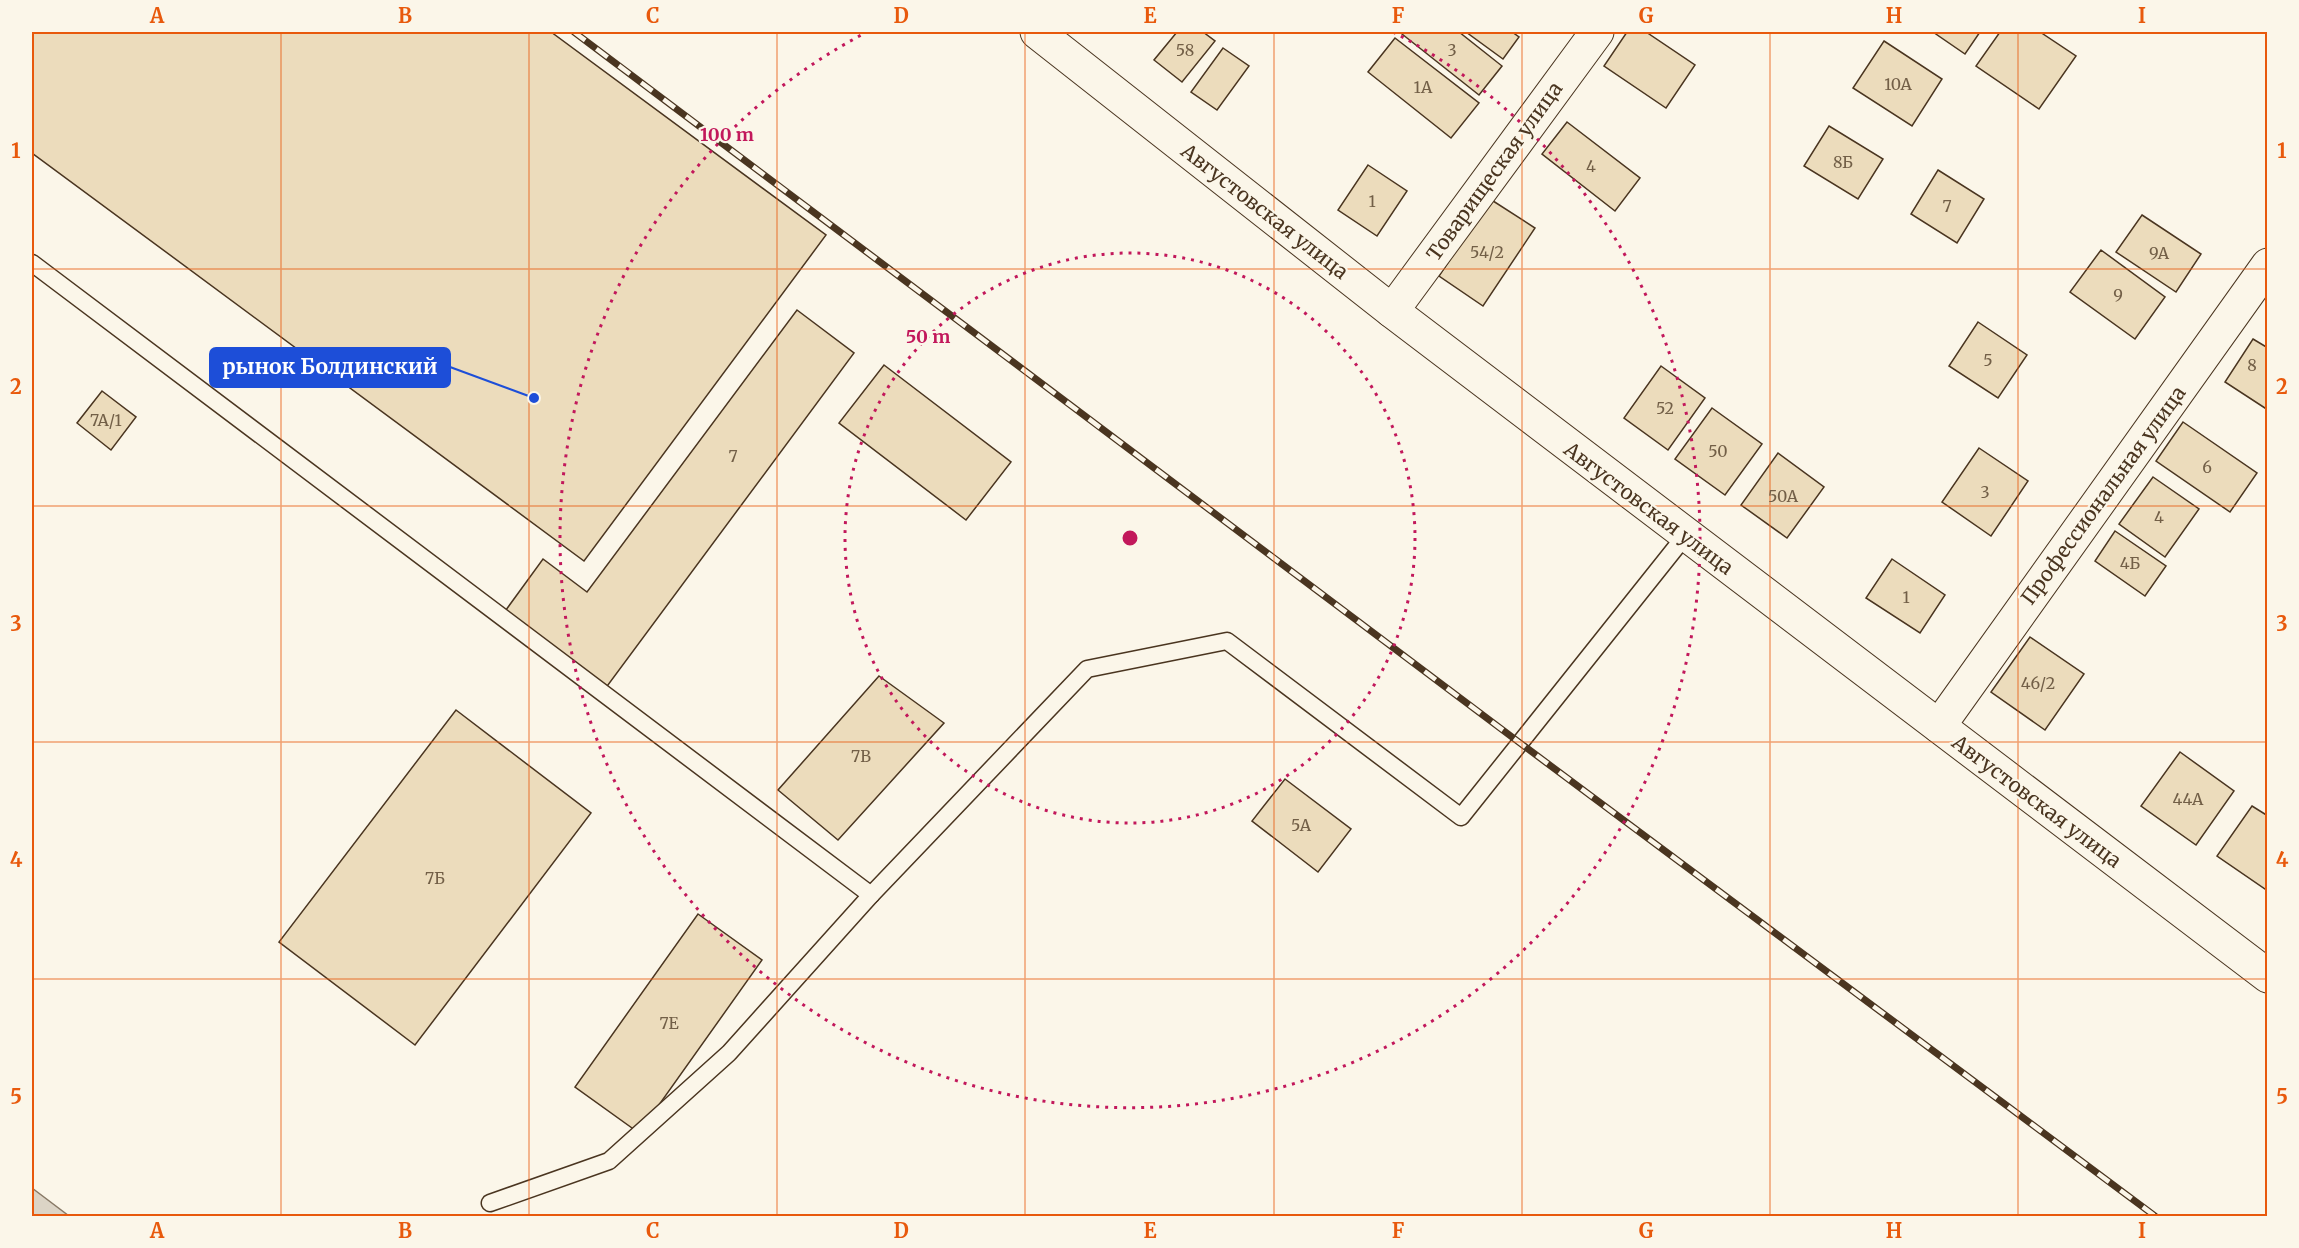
<svg xmlns="http://www.w3.org/2000/svg" width="2299" height="1248" font-family="Merriweather,serif">
  <style>
    .water { fill: #dcd4c6; stroke: #887966; stroke-width: 1.5 }
    .building { fill: #ecdcbc; stroke: #4a3520; stroke-width: 1.5 }
    .lines { fill: none; stroke-linecap: round; stroke-linejoin: round }
    .lane-casing { stroke: #4a3520; stroke-width: 19 }
    .street-casing { stroke: #4a3520; stroke-width: 35 }
    .secondary-casing { stroke: #4a3520; stroke-width: 35 }
    .lane { stroke: #fbf6e9; stroke-width: 16 }
    .street { stroke: #fbf6e9; stroke-width: 33 }
    .secondary { stroke: #fbf6e9; stroke-width: 33 }
    .rail-casing { stroke: #4a3520; stroke-width: 7 }
    .rail { stroke: #fbf6e9; stroke-width: 4.5; stroke-dasharray: 14; stroke-linecap: butt }
    .grid { fill: none; stroke: #e8590c; stroke-width: 1.5; stroke-opacity: 0.55 }
    .ring { fill: none; stroke: #c2185b; stroke-width: 3; stroke-dasharray: 3 6 }
    .labels { text-anchor: middle; dominant-baseline: central; stroke-width: 4.5; stroke-linejoin: round; paint-order: stroke }
    .number-label { font-size: 16px; fill: #725f47 }
    .street-label { font-size: 20px; fill: #4a3520; stroke: #fbf6e9 }
    .centre { fill: #c2185b; stroke: #fbf6e9; stroke-width: 3 }
    .ring-label { font-size: 18px; text-anchor: middle; font-weight: bold; fill: #c2185b; stroke: #fbf6e9; stroke-width: 4.5; stroke-linejoin: round; paint-order: stroke }
    .leader { fill: none; stroke: #1d4ed8; stroke-width: 2 }
    .callout-dot { fill: #1d4ed8; stroke: #fbf6e9; stroke-width: 2 }
    .callout { fill: #1d4ed8; stroke: #1d4ed8; stroke-width: 2 }
    .callout-label { font-size: 21px; text-anchor: middle; font-weight: bold; fill: #fff }
    .neatline { fill: none; stroke: #e8590c; stroke-width: 2 }
    .grid-label { font-size: 20px; text-anchor: middle; font-weight: bold; fill: #e8590c }
  </style>
  <rect width="100%" height="100%" fill="#fbf6e9"/>
  <path class="water" d="M 32,1188 L 69,1216 L 32,1216 Z"/>
  <g class="building">
    <path d="M 32,32 L 551,32 L 826,235 L 584,561 L 32,153 Z"/>
    <path d="M 1177,32 L 1203,32 L 1215,41 L 1182,82 L 1154,60 Z"/>
    <path d="M 1404,32 L 1459,32 L 1502,66 L 1479,95 L 1402,34 Z"/>
    <path d="M 1466,32 L 1512,32 L 1519,37 L 1503,59 Z"/>
    <path d="M 1627,32 L 1646,32 L 1695,65 L 1666,108 L 1604,66 Z"/>
    <path d="M 1933,32 L 1980,32 L 1965,54 Z"/>
    <path d="M 2000,32 L 2040,32 L 2076,56 L 2039,109 L 1976,66 Z"/>
    <path d="M 1395,38 L 1479,103 L 1451,138 L 1368,72 Z"/>
    <path d="M 1884,41 L 1942,79 L 1912,126 L 1853,88 Z"/>
    <path d="M 1223,48 L 1249,66 L 1217,110 L 1191,92 Z"/>
    <path d="M 1567,122 L 1640,178 L 1615,211 L 1542,154 Z"/>
    <path d="M 1829,126 L 1883,159 L 1858,199 L 1804,166 Z"/>
    <path d="M 1368,165 L 1407,191 L 1377,236 L 1338,210 Z"/>
    <path d="M 1938,170 L 1984,199 L 1957,243 L 1911,214 Z"/>
    <path d="M 1490,199 L 1535,228 L 1483,306 L 1439,276 Z"/>
    <path d="M 2142,215 L 2201,254 L 2176,292 L 2116,252 Z"/>
    <path d="M 2101,250 L 2165,297 L 2135,339 L 2070,292 Z"/>
    <path d="M 797,310 L 854,353 L 605,689 L 503,614 L 543,559 L 587,592 Z"/>
    <path d="M 1978,322 L 2027,355 L 1998,398 L 1949,366 Z"/>
    <path d="M 2253,339 L 2268,348 L 2268,410 L 2225,382 Z"/>
    <path d="M 884,365 L 1011,462 L 966,520 L 839,423 Z"/>
    <path d="M 1661,366 L 1705,398 L 1668,450 L 1624,418 Z"/>
    <path d="M 102,391 L 136,417 L 111,450 L 77,423 Z"/>
    <path d="M 1712,408 L 1762,444 L 1725,495 L 1675,459 Z"/>
    <path d="M 2183,422 L 2257,473 L 2230,512 L 2156,461 Z"/>
    <path d="M 1979,448 L 2028,481 L 1991,536 L 1942,502 Z"/>
    <path d="M 1778,453 L 1824,487 L 1787,538 L 1741,505 Z"/>
    <path d="M 2153,477 L 2199,509 L 2165,557 L 2119,524 Z"/>
    <path d="M 2115,531 L 2166,566 L 2145,596 L 2095,561 Z"/>
    <path d="M 1892,559 L 1945,595 L 1920,633 L 1866,598 Z"/>
    <path d="M 2030,637 L 2084,674 L 2045,730 L 1991,692 Z"/>
    <path d="M 879,676 L 944,723 L 838,840 L 778,790 Z"/>
    <path d="M 456,710 L 591,813 L 415,1045 L 279,942 Z"/>
    <path d="M 2180,752 L 2234,791 L 2196,845 L 2141,806 Z"/>
    <path d="M 1285,779 L 1351,829 L 1318,872 L 1252,821 Z"/>
    <path d="M 2252,806 L 2268,816 L 2268,891 L 2217,856 Z"/>
    <path d="M 698,914 L 762,960 L 639,1133 L 575,1087 Z"/>
  </g>
  <g class="lines">
    <g class="lane-casing">
      <g id="lane">
        <path d="M 32,263 L 871,895"/>
        <path d="M 490,1203 L 609,1161 L 729,1053 L 871,895 L 1087,669 L 1227,641 L 1461,817 L 1685,536"/>
      </g>
    </g>
    <g class="street-casing">
      <g id="street">
        <path d="M 1392,311 L 1597,32"/>
        <path d="M 1939,726 L 2268,265"/>
      </g>
    </g>
    <g class="secondary-casing">
      <path id="secondary" d="M 1037,32 L 1392,311 L 2268,976"/>
    </g>
    <use href="#lane" class="lane"/>
    <use href="#street" class="street"/>
    <use href="#secondary" class="secondary"/>
    <g class="rail-casing">
      <path id="rail" d="M 574,32 L 1520,743 L 2155,1216"/>
    </g>
    <use href="#rail" class="rail"/>
  </g>
  <path class="grid" d="M 281,32 L 281,1216M 529,32 L 529,1216M 777,32 L 777,1216M 1025,32 L 1025,1216M 1274,32 L 1274,1216M 1522,32 L 1522,1216M 1770,32 L 1770,1216M 2018,32 L 2018,1216M 32,269 L 2268,269M 32,506 L 2268,506M 32,742 L 2268,742M 32,979 L 2268,979"/>
  <g class="ring">
    <circle cx="1130" cy="538" r="285"/>
    <path d="M1393 32A570 570 0 1 1 867 32"/>
  </g>
  <g class="labels">
    <g class="number-label">
      <text x="1185" y="50">58</text>
      <text x="1452" y="50">3</text>
      <text x="1898" y="84">10А</text>
      <text x="1423" y="87">1А</text>
      <text x="1843" y="162">8Б</text>
      <text x="1591" y="166">4</text>
      <text x="1372" y="201">1</text>
      <text x="1947" y="206">7</text>
      <text x="1487" y="252">54/2</text>
      <text x="2159" y="253">9А</text>
      <text x="2118" y="295">9</text>
      <text x="1988" y="360">5</text>
      <text x="2252" y="365">8</text>
      <text x="1665" y="408">52</text>
      <text x="106" y="420">7А/1</text>
      <text x="1718" y="451">50</text>
      <text x="733" y="456">7</text>
      <text x="2207" y="467">6</text>
      <text x="1985" y="492">3</text>
      <text x="1783" y="496">50А</text>
      <text x="2159" y="517">4</text>
      <text x="2130" y="563">4Б</text>
      <text x="1906" y="597">1</text>
      <text x="2038" y="683">46/2</text>
      <text x="861" y="756">7В</text>
      <text x="2188" y="799">44А</text>
      <text x="1301" y="825">5А</text>
      <text x="435" y="878">7Б</text>
      <text x="669" y="1023">7Е</text>
    </g>
    <g class="street-label">
      <text transform="translate(1494 171) rotate(-54)">Товарищеская улица</text>
      <text transform="translate(1265 211) rotate(38)">Августовская улица</text>
      <text transform="translate(2103 495) rotate(-54)">Профессиональная улица</text>
      <text transform="translate(1649 508) rotate(37)">Августовская улица</text>
      <text transform="translate(2037 801) rotate(37)">Августовская улица</text>
    </g>
  </g>
  <circle cx="1130" cy="538" r="9" class="centre"/>
  <g class="ring-label">
    <text x="727" y="141">100 m</text>
    <text x="928" y="343">50 m</text>
  </g>
  <path class="leader" d="M534 398L450 367"/>
  <circle class="callout-dot" cx="534" cy="398" r="6"/>
  <rect class="callout" x="210" y="348" width="240" height="39" rx="6"/>
  <g class="callout-label">
    <text x="330" y="374">рынок Болдинский</text>
  </g>
  <rect width="2299" height="1248" fill="none" stroke="#fbf6e9" stroke-width="66"/>
  <rect x="33" y="33" width="2233" height="1182" class="neatline"/>
  <g class="grid-label">
    <text x="157" y="23">A</text>
    <text x="405" y="23">B</text>
    <text x="653" y="23">C</text>
    <text x="901" y="23">D</text>
    <text x="1150" y="23">E</text>
    <text x="1398" y="23">F</text>
    <text x="1646" y="23">G</text>
    <text x="1894" y="23">H</text>
    <text x="2142" y="23">I</text>
    <text x="16" y="158">1</text>
    <text x="2282" y="158">1</text>
    <text x="16" y="394">2</text>
    <text x="2282" y="394">2</text>
    <text x="16" y="631">3</text>
    <text x="2282" y="631">3</text>
    <text x="16" y="867">4</text>
    <text x="2282" y="867">4</text>
    <text x="16" y="1104">5</text>
    <text x="2282" y="1104">5</text>
    <text x="157" y="1238">A</text>
    <text x="405" y="1238">B</text>
    <text x="653" y="1238">C</text>
    <text x="901" y="1238">D</text>
    <text x="1150" y="1238">E</text>
    <text x="1398" y="1238">F</text>
    <text x="1646" y="1238">G</text>
    <text x="1894" y="1238">H</text>
    <text x="2142" y="1238">I</text>
  </g>
</svg>
